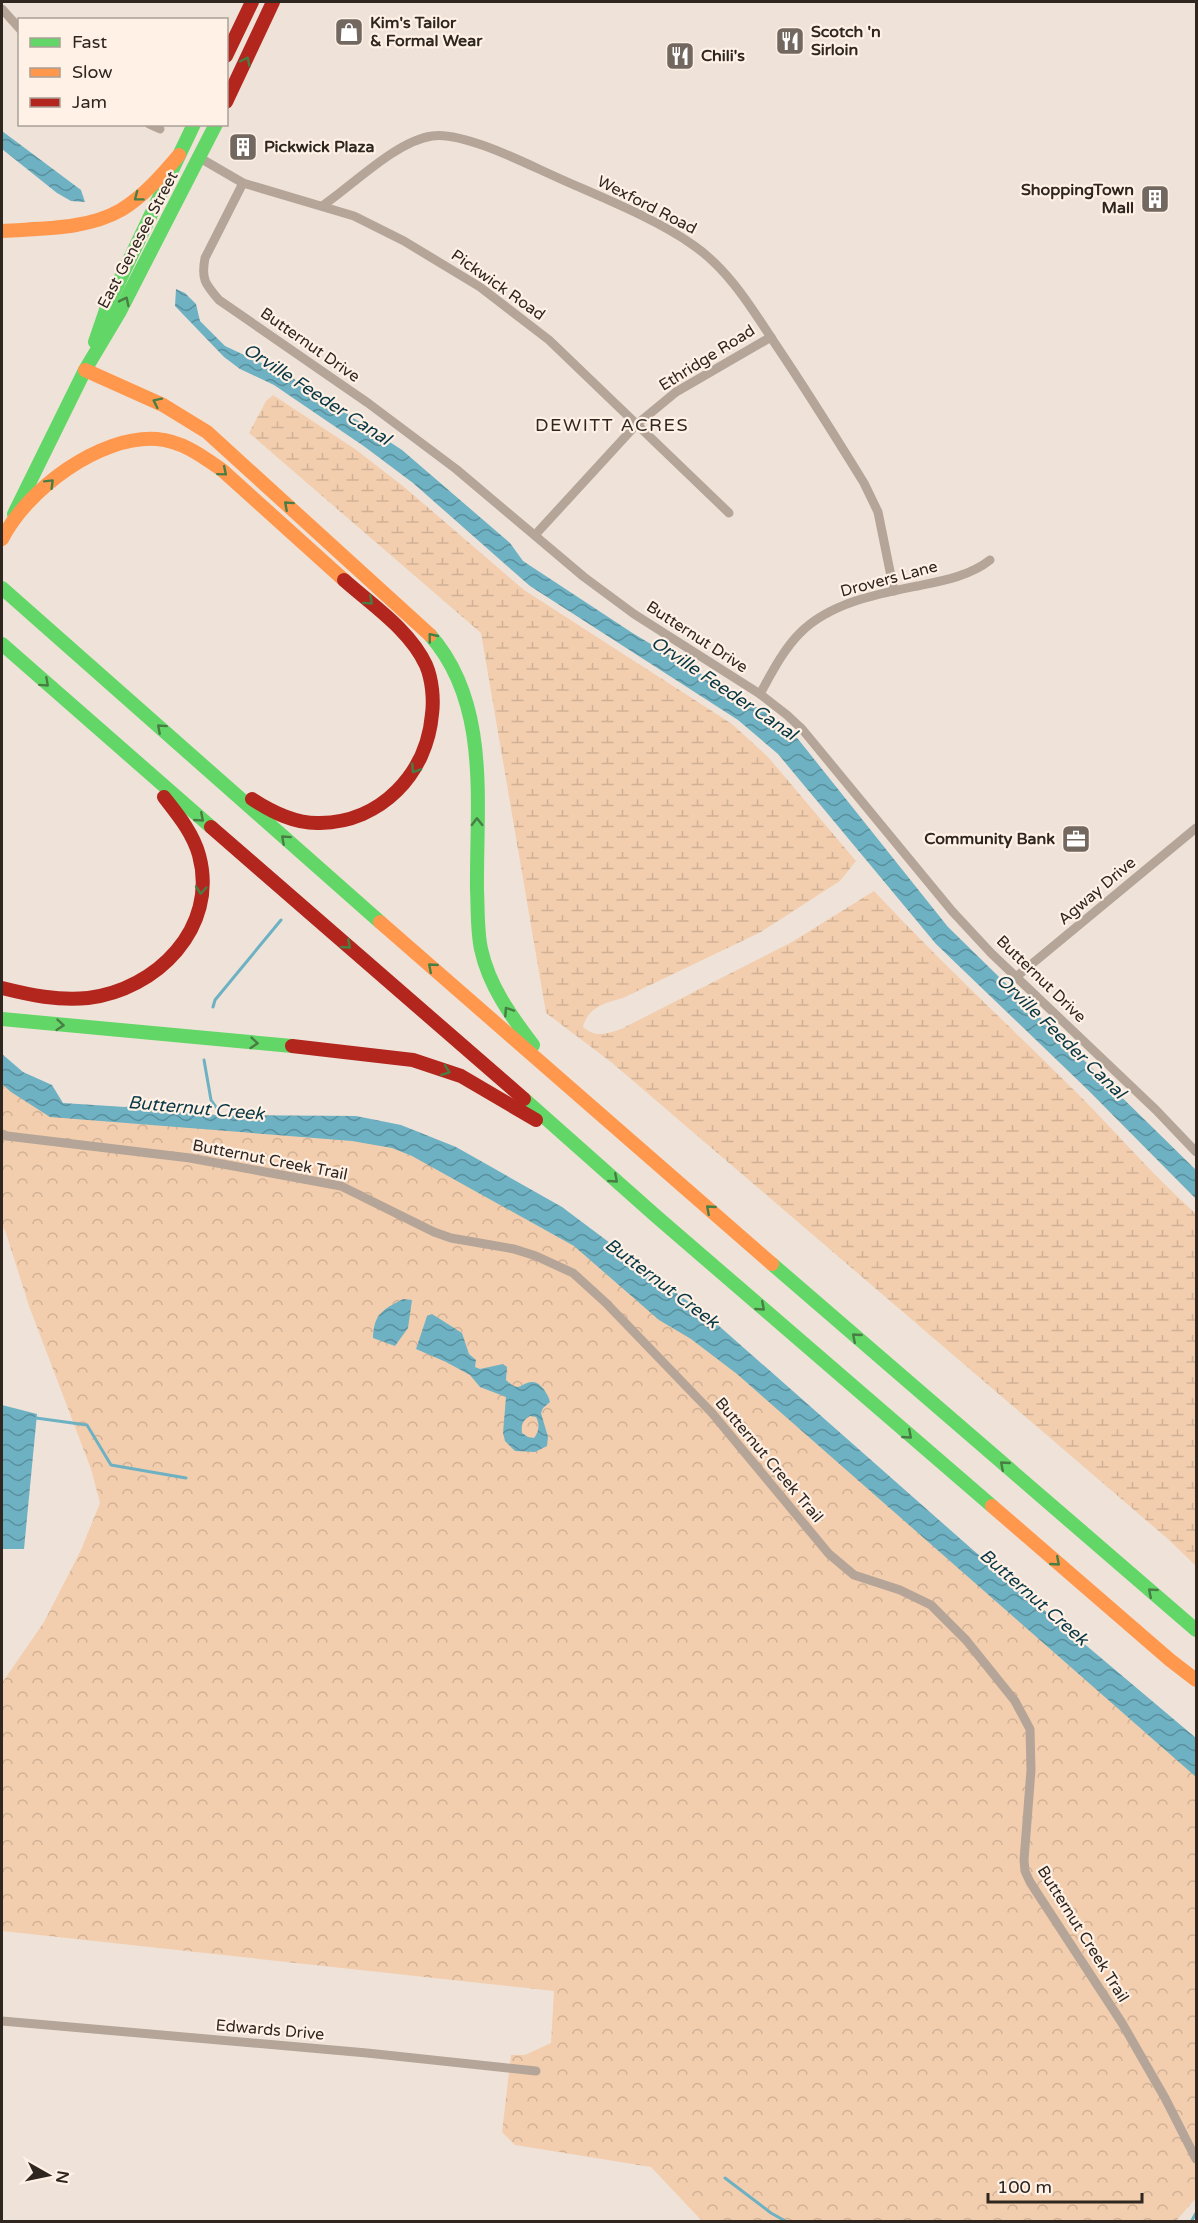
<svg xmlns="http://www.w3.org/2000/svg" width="1198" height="2223" font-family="'Varela Round',sans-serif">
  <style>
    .wetland { fill: url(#wetland-marsh) }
    .park { fill: url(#park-crowns) }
    .water { fill: url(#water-waves); fill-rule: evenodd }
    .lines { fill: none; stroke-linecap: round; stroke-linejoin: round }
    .stream { stroke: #6db1c3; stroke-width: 3 }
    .street { stroke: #b4a598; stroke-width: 9 }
    .fast { stroke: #63d668; stroke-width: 14 }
    .slow { stroke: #ff974d; stroke-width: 14 }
    .jam { stroke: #b3261e; stroke-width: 14 }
    .oneway { stroke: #487e44 }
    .labels { text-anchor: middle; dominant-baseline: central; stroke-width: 4.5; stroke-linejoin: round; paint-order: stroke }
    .poi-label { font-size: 16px; font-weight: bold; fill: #2e261f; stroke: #fff1e6; text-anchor: start }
    .street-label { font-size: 16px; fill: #2e261f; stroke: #fff1e6 }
    .water-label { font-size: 18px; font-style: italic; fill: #093845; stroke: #fff1e6 }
    .neighbourhood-label { font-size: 18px; letter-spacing: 1.5px; fill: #2e261f; stroke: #fff1e6 }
  </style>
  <defs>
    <pattern id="wetland-marsh" width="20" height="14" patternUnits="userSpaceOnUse" patternTransform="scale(1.5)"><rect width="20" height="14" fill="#f3ceae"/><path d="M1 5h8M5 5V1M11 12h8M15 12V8" fill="none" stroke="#d1b195"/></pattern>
    <pattern id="park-crowns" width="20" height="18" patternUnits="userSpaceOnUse" patternTransform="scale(1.5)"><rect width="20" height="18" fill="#f3ceae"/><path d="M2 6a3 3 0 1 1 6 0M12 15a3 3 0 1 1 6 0" fill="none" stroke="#d1b195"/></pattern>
    <pattern id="water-waves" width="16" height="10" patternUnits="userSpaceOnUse" patternTransform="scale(1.5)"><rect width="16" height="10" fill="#6db1c3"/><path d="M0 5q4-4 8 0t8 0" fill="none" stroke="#5a909e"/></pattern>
  </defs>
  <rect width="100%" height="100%" fill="#efe3d9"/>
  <path class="wetland" d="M 273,395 L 355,449 L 403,486 L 524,590 L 732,724 L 768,757 L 856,861 L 840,881 L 761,932 L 623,998 C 605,1003 588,1007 583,1027 C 596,1038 606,1034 621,1029 L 792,942 L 874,891 C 941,963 1014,1030 1084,1100 C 1121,1138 1156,1178 1196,1214 L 1196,1566 L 1168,1539 L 611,1062 L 546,1013 L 481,633 L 249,433 L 266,401 Z"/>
  <path class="park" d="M 2,1071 L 69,1111 L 390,1137 L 554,1218 L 1196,1753 L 1196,2198 L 1176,2221 L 702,2221 L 651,2167 L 515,2145 L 502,2132 L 511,2055 L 525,2055 L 551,2043 L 554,1991 L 2,1931 L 2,1683 L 44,1622 L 81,1550 L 100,1503 L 91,1469 L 29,1306 L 5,1230 L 2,1227 Z"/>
  <g class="water">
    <path d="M 2,131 L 81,190 L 85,202 L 71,201 L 57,193 L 2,149 Z"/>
    <path d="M 176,289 L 185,293 L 196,304 L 200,321 L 225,346 L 291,377 L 402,450 L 510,543 L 523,561 L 634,634 L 780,721 L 798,739 L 948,927 L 1196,1170 L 1196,1199 L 1088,1090 L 936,944 L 778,754 L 738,720 L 530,586 L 413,483 L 365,447 L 274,385 L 240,369 L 224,357 L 175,306 Z"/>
    <path d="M 2,1054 L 23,1072 L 52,1085 L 63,1103 L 125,1107 L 137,1104 L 149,1105 L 159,1110 L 216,1115 L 356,1116 L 401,1125 L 456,1147 L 562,1207 L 710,1318 L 973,1550 L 1196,1738 L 1196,1777 L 737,1374 L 691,1339 L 659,1320 L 574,1246 L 412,1156 L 392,1148 L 352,1141 L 50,1117 L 11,1092 L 2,1084 Z"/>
    <path d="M 403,1299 L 412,1300 L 408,1328 L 395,1346 L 373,1338 C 374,1314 382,1310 403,1299 Z"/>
    <path d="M 432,1314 L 462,1333 L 469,1354 L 476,1360 L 475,1367 L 480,1369 L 503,1364 L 507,1367 L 506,1380 C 520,1393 519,1384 531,1382 C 541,1381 549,1396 550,1402 L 543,1408 L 541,1413 L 548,1437 L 547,1446 L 535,1452 L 515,1451 L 505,1441 L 503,1433 L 506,1397 L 480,1387 L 470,1375 L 446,1362 L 416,1349 L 427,1316 ZM 530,1416 L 536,1417 C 540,1424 539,1432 534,1438 L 528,1437 L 522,1433 C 521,1424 523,1420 530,1416 Z"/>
    <path d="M 2,1405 L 37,1414 L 24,1549 L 2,1549 Z"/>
  </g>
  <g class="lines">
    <g class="stream">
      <path d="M 213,1007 L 215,1000 L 281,920"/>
      <path d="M 204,1060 L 211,1100 L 223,1117"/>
      <path d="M 36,1418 L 87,1425 L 111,1465 L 186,1478"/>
      <path d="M 725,2178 L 771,2213 L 787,2222"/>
      <path d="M 1191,2222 L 1196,2213"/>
    </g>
    <g class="street">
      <path d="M 2,9 L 20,29"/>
      <path d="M 149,124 L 160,129"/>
      <path d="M 200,158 L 243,183 L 354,216 L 404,241 L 480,287 L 549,340 L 729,513"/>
      <path d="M 243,183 L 205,258 C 201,279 205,284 219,300 L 368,403 L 456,469 L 584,577 L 634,614 L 760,694 L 787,715 L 802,729 L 952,911 L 991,953 L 1156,1110 L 1196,1152"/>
      <path d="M 322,206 C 352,186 396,141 432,136 C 459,131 517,159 543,171 C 590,193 652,216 693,245 C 728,269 751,307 774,342 C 805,388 835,436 864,483 L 878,512 L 894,591"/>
      <path d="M 535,535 L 636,425 L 676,392 L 771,337"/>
      <path d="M 760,694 C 771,674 783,650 800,633 C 830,603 877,594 917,586 C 942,581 970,576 990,560"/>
      <path d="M 1016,977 L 1196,828"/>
      <path d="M 2,1134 L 7,1136 L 190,1158 L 341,1186 L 434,1232 L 451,1238 L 514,1249 L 536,1256 L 573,1273 L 606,1303 L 712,1413 L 829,1554 L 854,1575 L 900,1590 L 931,1605 L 966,1640 L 1015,1701 L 1030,1729 L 1031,1770 L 1024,1860 L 1025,1871 L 1030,1882 L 1122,2023 L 1165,2098 L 1196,2159"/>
      <path d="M 2,2021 L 367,2053 L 536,2071"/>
    </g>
    <g class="fast">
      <path d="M 95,342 L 107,307 L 194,124"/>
      <path d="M 14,514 L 85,370 L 119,313 L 216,124"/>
      <path d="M 2,588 L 380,922"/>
      <path d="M 430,635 C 491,704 476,805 477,890 C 478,909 477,930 481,949 C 489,986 511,1016 533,1045"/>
      <path d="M 2,644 L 211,827"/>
      <path d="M 2,1019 L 292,1046"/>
      <path d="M 524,1099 L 657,1217 L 992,1506"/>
      <path d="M 772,1264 L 1196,1630"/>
    </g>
    <g class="slow">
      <path d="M 2,231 C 41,228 86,230 121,210 C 144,196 162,175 179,155"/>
      <path d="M 85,370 L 163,405 L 207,432 L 430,635"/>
      <path d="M 2,539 C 27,490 99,435 157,439 C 182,441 202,456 222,470 L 344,580"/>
      <path d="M 380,922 L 772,1264"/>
      <path d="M 992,1506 L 1170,1660 L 1196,1680"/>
    </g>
    <g class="jam">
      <path d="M 226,56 L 252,2"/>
      <path d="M 226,102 L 273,2"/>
      <path d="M 252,799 C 272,812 295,824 320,823 C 381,822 427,774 432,714 C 434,699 432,679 426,665 C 410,630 372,605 344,580"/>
      <path d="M 211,827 L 524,1099"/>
      <path d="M 2,988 C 30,995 58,1001 88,998 C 156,990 219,928 199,855 C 193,833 178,815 164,797"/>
      <path d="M 292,1046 L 413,1060 L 461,1076 L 536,1120"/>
    </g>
  </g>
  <defs><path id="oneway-chevron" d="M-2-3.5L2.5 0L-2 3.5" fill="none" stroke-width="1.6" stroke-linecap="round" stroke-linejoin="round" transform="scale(1.5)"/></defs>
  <g class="oneway">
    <use href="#oneway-chevron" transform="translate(246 61) rotate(-65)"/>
    <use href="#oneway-chevron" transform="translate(138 197) rotate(143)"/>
    <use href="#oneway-chevron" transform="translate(125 301) rotate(-64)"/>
    <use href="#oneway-chevron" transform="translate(157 402) rotate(-154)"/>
    <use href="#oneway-chevron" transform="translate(223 472) rotate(40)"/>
    <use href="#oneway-chevron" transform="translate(50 483) rotate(-45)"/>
    <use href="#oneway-chevron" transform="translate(288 505) rotate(-138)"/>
    <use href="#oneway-chevron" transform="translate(369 601) rotate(42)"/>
    <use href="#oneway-chevron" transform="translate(432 637) rotate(-129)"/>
    <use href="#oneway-chevron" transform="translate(45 683) rotate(42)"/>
    <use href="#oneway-chevron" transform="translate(161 728) rotate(-138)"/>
    <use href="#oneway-chevron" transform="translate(415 769) rotate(123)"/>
    <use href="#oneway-chevron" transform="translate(200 818) rotate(41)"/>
    <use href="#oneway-chevron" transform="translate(477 822) rotate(-91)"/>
    <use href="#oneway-chevron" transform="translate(285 839) rotate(-138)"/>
    <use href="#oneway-chevron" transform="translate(201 890) rotate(95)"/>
    <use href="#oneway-chevron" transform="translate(347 945) rotate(41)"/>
    <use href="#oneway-chevron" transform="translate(432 967) rotate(-139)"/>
    <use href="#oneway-chevron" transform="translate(508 1011) rotate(-124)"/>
    <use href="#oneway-chevron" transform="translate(60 1025) rotate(5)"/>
    <use href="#oneway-chevron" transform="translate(254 1043) rotate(5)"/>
    <use href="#oneway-chevron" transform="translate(446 1071) rotate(20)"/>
    <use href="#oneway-chevron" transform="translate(614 1179) rotate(41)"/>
    <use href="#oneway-chevron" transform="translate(710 1209) rotate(-139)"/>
    <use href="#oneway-chevron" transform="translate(761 1307) rotate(41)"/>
    <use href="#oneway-chevron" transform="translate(856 1337) rotate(-139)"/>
    <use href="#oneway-chevron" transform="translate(908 1435) rotate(41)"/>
    <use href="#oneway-chevron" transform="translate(1004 1465) rotate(-139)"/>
    <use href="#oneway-chevron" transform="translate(1056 1562) rotate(41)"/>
    <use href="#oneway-chevron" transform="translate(1152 1592) rotate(-139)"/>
  </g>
  <defs>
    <g id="shop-square" transform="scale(1.5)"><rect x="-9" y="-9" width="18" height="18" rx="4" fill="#726860" stroke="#fff1e6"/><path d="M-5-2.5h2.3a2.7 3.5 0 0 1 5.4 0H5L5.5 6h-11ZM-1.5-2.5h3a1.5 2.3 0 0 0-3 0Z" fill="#fff"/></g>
    <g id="restaurant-square" transform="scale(1.5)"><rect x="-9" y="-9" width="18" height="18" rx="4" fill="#726860" stroke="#fff1e6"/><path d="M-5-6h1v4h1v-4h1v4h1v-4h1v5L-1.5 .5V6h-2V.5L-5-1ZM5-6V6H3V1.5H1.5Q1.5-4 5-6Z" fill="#fff"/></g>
    <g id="building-square" transform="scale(1.5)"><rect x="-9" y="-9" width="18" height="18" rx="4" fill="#726860" stroke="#fff1e6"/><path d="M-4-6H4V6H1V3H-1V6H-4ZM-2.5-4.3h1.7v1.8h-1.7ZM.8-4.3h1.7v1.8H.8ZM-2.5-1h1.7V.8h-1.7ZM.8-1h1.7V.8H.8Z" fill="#fff"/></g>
    <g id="office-square" transform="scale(1.5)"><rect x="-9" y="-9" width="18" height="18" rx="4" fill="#726860" stroke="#fff1e6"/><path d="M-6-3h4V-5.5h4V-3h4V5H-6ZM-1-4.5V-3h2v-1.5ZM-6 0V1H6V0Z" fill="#fff"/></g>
  </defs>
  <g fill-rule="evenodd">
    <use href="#shop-square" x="349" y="32"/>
    <use href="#restaurant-square" x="790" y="41"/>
    <use href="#restaurant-square" x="680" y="56"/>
    <use href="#building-square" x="243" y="147"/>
    <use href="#building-square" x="1155" y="199"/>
    <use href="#office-square" x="1076" y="839"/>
  </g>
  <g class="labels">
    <g class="poi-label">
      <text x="370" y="23">Kim's Tailor<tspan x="370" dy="18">&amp; Formal Wear</tspan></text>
      <text x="811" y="32">Scotch 'n<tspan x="811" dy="18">Sirloin</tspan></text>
      <text x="701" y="56">Chili's</text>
      <text x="264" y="147">Pickwick Plaza</text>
      <text x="1134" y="190" text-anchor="end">ShoppingTown<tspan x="1134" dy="18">Mall</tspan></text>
      <text x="1055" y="839" text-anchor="end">Community Bank</text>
    </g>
    <g class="street-label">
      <text transform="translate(647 205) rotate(27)">Wexford Road</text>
      <text transform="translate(138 240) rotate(-62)">East Genesee Street</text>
      <text transform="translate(498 285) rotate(35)">Pickwick Road</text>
      <text transform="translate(310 345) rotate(35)">Butternut Drive</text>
      <text transform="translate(707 358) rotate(-32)">Ethridge Road</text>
      <text transform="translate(889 579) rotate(-15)">Drovers Lane</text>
      <text transform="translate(697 637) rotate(33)">Butternut Drive</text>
      <text transform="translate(1097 891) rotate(-40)">Agway Drive</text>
      <text transform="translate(1041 979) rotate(44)">Butternut Drive</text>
      <text transform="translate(270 1160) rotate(11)">Butternut Creek Trail</text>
      <text transform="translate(769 1460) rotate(50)">Butternut Creek Trail</text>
      <text transform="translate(1083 1934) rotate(58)">Butternut Creek Trail</text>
      <text transform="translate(270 2030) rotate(5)">Edwards Drive</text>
    </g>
    <g class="water-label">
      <text transform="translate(317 394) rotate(33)">Orville Feeder Canal</text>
      <text transform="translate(724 688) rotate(34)">Orville Feeder Canal</text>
      <text transform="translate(1061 1036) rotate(44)">Orville Feeder Canal</text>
      <text transform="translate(196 1108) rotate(5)">Butternut Creek</text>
      <text transform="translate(662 1283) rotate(37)">Butternut Creek</text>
      <text transform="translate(1034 1597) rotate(41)">Butternut Creek</text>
    </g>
    <g class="neighbourhood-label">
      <text x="612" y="425">DEWITT ACRES</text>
    </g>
  </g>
  <rect width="1198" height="2223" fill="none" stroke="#2e261f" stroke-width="6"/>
  <rect x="18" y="18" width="210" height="108" fill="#fff1e6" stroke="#aba096" stroke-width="1.5"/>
  <rect x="30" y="38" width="30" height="9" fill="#63d668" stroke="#aba096" stroke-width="1.5"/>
  <text x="72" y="48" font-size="18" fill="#2e261f">Fast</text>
  <rect x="30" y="68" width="30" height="9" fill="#ff974d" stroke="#aba096" stroke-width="1.5"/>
  <text x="72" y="78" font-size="18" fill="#2e261f">Slow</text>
  <rect x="30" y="98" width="30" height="9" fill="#b3261e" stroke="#aba096" stroke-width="1.5"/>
  <text x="72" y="108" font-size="18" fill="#2e261f">Jam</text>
  <g transform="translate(48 2175) rotate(99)" stroke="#fff1e6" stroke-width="4.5" paint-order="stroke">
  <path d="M0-4.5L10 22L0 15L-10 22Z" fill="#2e261f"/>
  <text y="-9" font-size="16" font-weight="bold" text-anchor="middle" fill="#2e261f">N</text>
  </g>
  <path d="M988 2193v9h154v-9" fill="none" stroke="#2e261f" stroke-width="3"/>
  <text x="997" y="2193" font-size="18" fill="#2e261f" stroke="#fff1e6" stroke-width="4.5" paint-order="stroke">100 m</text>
</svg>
